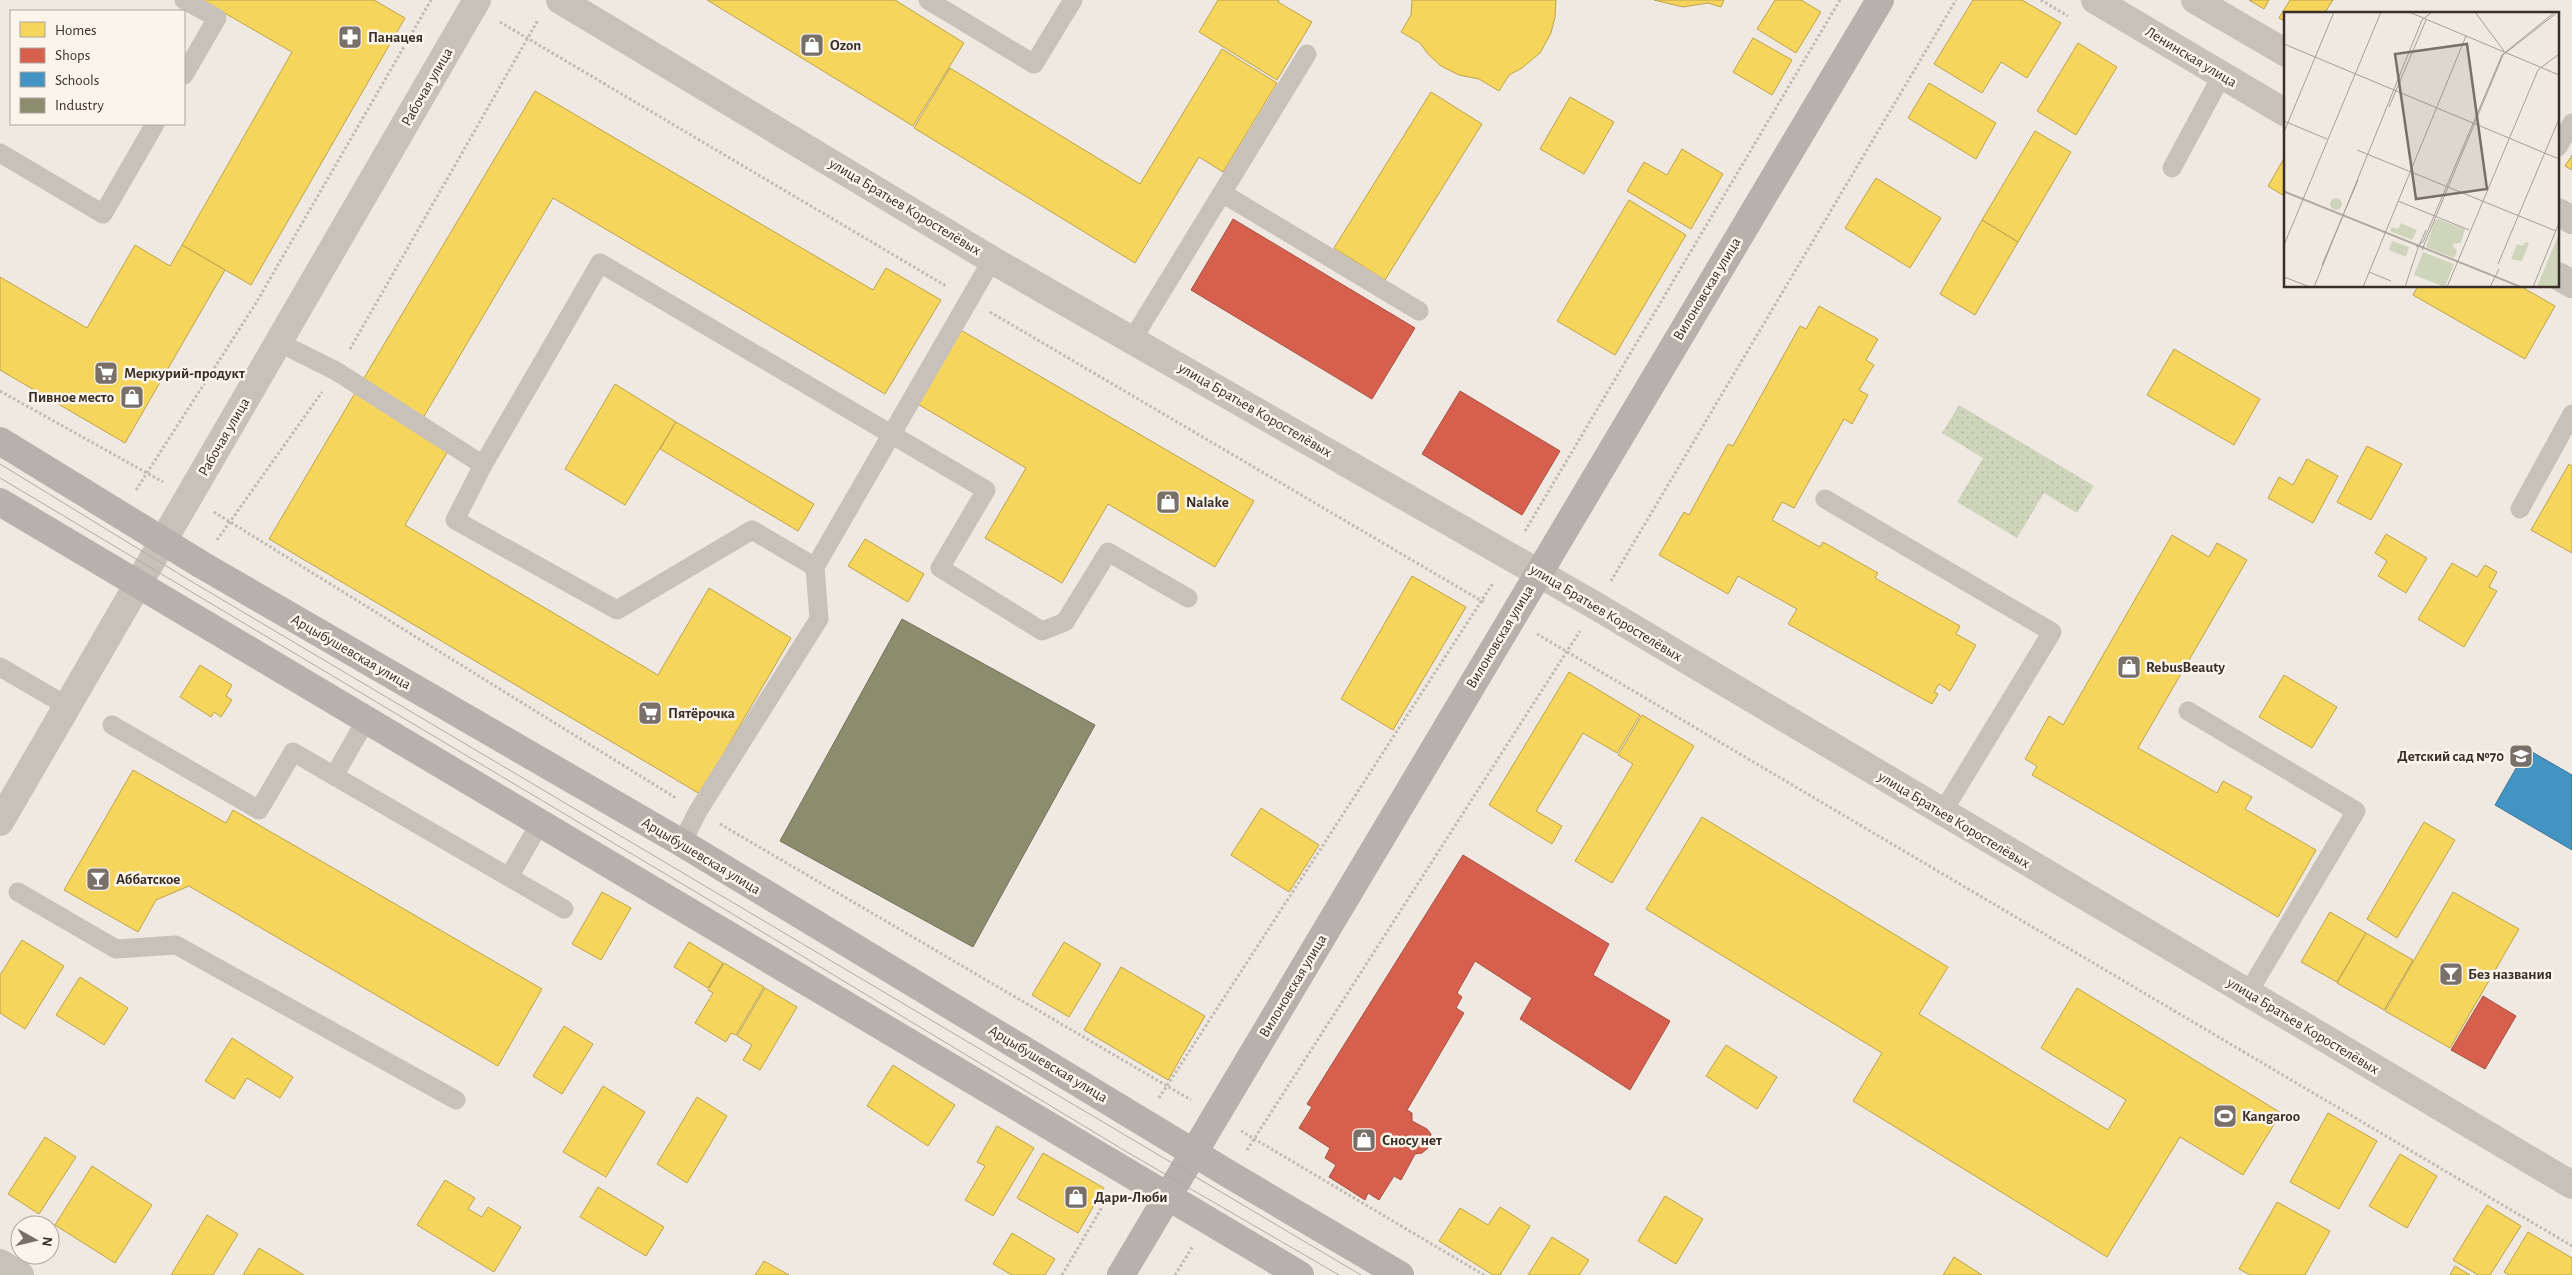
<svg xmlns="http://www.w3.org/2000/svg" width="2572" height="1275" font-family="'Alegreya Sans',sans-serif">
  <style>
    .grass { fill: url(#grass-dots) }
    .homes { fill: #f6d55c; stroke: #bda34c }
    .shops { fill: #d6604d; stroke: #a75142 }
    .schools { fill: #4393c3; stroke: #407594 }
    .industry { fill: #8c8c6e; stroke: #737059 }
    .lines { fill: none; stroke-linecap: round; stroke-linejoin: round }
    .path { stroke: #c0bab3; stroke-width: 3; stroke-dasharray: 2.5 2.5; stroke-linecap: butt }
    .lane { stroke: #c8c1ba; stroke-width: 19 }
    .street { stroke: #c8c1ba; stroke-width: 28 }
    .secondary { stroke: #b8b1ab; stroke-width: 28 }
    .tram { stroke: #afaaa5; stroke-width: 1 }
    .labels { text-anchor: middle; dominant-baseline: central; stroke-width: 5; stroke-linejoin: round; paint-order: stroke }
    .poi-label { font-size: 15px; font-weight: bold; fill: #392f28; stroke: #fbf4ea; text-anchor: start }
    .street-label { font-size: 15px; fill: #392f28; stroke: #fbf4ea }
    .inset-road { fill: none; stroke: #a69f98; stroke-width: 1 }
    .view { fill: #797069; fill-opacity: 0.15; stroke: #797069; stroke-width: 2.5 }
    .inset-edge { fill: none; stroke: #392f28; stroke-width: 2.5 }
  </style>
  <defs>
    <pattern id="grass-dots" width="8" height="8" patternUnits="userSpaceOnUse" patternTransform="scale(1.25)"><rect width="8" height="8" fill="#cfd5bb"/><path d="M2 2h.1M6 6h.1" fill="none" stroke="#b2b7a1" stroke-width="1.8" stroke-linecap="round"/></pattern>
  </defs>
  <rect width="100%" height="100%" fill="#efe9e2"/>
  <path class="grass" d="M 1959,405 L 2094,486 L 2077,513 L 2044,493 L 2017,538 L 1957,502 L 1983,458 L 1942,433 Z"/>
  <g class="homes">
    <path d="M 202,0 L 374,0 L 405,18 L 251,285 L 182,245 L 292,52 Z"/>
    <path d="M 707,0 L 895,0 L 964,43 L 913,126 Z"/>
    <path d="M 1218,0 L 1279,0 L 1278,2 L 1312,22 L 1277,80 L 1199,32 Z"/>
    <path d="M 1412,0 L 1556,0 L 1555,17 L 1551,33 L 1540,53 L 1522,68 L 1509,75 L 1499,91 L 1479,79 L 1459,75 L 1441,66 L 1428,54 L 1420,43 L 1401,32 L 1411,15 Z"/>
    <path d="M 1654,0 L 1724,0 L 1721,7 L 1708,3 L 1683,7 Z"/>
    <path d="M 1775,0 L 1801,0 L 1821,12 L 1796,53 L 1757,29 Z"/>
    <path d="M 1973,0 L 2022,0 L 2061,23 L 2027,78 L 2001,62 L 1982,93 L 1934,64 Z"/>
    <path d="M 2249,0 L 2269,0 L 2264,9 Z"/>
    <path d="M 2290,0 L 2333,0 L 2324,14 L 2286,14 L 2286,22 L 2279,18 Z"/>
    <path d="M 1753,38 L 1792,60 L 1772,95 L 1733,72 Z"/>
    <path d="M 2078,43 L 2117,67 L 2076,135 L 2037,111 Z"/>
    <path d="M 1222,49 L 1277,83 L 1223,172 L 1199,157 L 1135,263 L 914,128 L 950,68 L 1140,184 Z"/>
    <path d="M 1929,83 L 1996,123 L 1976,159 L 1908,118 Z"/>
    <path d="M 535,91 L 873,290 L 886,268 L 941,300 L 885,394 L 553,198 L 423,418 L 361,383 Z"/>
    <path d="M 1431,92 L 1482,124 L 1385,280 L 1334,248 Z"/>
    <path d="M 1570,97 L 1614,122 L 1584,174 L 1540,149 Z"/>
    <path d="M 2035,131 L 2071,152 L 2018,242 L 1982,220 Z"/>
    <path d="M 1682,149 L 1723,174 L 1691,229 L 1627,191 L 1644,162 L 1667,175 Z"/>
    <path d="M 2286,155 L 2286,197 L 2268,186 Z"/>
    <path d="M 2572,155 L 2572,170 L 2565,166 Z"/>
    <path d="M 1876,178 L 1941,218 L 1910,268 L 1845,228 Z"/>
    <path d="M 1629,200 L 1686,235 L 1615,355 L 1557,321 Z"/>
    <path d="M 1982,220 L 2018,242 L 1975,315 L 1940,294 Z"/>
    <path d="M 135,245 L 170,266 L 182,245 L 225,270 L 125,443 L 0,370 L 0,277 L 87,328 Z"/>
    <path d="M 2418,286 L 2520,286 L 2555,306 L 2525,359 L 2413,295 Z"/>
    <path d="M 1819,306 L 1878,339 L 1866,360 L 1874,365 L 1859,390 L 1868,395 L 1852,424 L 1844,419 L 1794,508 L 1782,502 L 1772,520 L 1820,547 L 1823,542 L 1878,573 L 1875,578 L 1960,626 L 1956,634 L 1976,645 L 1950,691 L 1939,684 L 1934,692 L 1938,694 L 1932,704 L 1788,624 L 1797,609 L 1738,576 L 1728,594 L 1659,555 L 1684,512 L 1689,515 L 1728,444 L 1733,446 L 1800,326 L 1806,329 Z"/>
    <path d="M 959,329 L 1254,501 L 1215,567 L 1108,504 L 1062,583 L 985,538 L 1026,468 L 916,403 Z"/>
    <path d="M 2174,349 L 2260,399 L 2234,445 L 2147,395 Z"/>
    <path d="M 361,383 L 455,439 L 405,525 L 658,675 L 709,588 L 791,638 L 700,794 L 269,539 Z"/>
    <path d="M 615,384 L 676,422 L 625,505 L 565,469 Z"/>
    <path d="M 676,422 L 814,504 L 798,531 L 660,449 Z"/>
    <path d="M 2367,446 L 2402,464 L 2371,520 L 2337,502 Z"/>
    <path d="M 2307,459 L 2338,476 L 2313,523 L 2268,498 L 2279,477 L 2293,485 Z"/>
    <path d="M 2569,464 L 2572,466 L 2572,553 L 2531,530 Z"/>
    <path d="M 2386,534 L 2427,558 L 2406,593 L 2378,576 L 2387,561 L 2375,553 Z"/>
    <path d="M 2172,535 L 2209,557 L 2217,543 L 2247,560 L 2138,748 L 2217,793 L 2223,781 L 2252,797 L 2245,809 L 2316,850 L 2278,917 L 2032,775 L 2037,766 L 2025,759 L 2049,716 L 2063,725 Z"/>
    <path d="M 865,539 L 924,574 L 908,602 L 848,566 Z"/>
    <path d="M 2452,563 L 2477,577 L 2485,565 L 2497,572 L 2489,587 L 2497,591 L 2464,647 L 2418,619 Z"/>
    <path d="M 1412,576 L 1466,607 L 1393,730 L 1341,699 Z"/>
    <path d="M 200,665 L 232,685 L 226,696 L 232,700 L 221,717 L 214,712 L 211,717 L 180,697 Z"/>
    <path d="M 1569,672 L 1640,715 L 1617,753 L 1583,733 L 1536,811 L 1562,826 L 1552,844 L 1489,805 Z"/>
    <path d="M 2284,675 L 2337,707 L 2312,748 L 2259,717 Z"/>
    <path d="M 1642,715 L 1694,746 L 1612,883 L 1575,861 L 1633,764 L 1618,755 Z"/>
    <path d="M 133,770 L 226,823 L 233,810 L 542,989 L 498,1066 L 189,886 L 156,900 L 138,932 L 64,890 Z"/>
    <path d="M 1261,808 L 1319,845 L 1289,892 L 1231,855 Z"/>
    <path d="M 1702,817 L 1948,967 L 1919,1014 L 2108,1130 L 2126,1100 L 2041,1048 L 2077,988 L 2281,1113 L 2243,1175 L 2180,1137 L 2107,1257 L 1853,1101 L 1882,1053 L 1646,909 Z"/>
    <path d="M 2424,822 L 2455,840 L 2397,938 L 2367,919 Z"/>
    <path d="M 602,892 L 631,908 L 601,960 L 572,944 Z"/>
    <path d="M 2453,892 L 2519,929 L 2450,1048 L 2385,1011 Z"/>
    <path d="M 2330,912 L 2366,933 L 2337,982 L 2301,962 Z"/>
    <path d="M 2366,933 L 2413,960 L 2384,1010 L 2337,983 Z"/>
    <path d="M 22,940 L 64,966 L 25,1029 L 0,1013 L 0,975 Z"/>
    <path d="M 689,942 L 723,963 L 708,988 L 674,967 Z"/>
    <path d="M 1064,942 L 1101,964 L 1069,1017 L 1032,995 Z"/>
    <path d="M 724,963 L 764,987 L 736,1035 L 731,1033 L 726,1042 L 695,1023 L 713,993 L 708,990 Z"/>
    <path d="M 1121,967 L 1205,1016 L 1168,1080 L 1084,1030 Z"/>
    <path d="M 80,977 L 128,1008 L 104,1045 L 56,1015 Z"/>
    <path d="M 765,988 L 797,1007 L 760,1070 L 743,1060 L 752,1045 L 737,1036 Z"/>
    <path d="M 564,1026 L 593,1044 L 562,1094 L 533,1076 Z"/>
    <path d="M 232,1038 L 293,1077 L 280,1098 L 247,1078 L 234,1099 L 205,1081 Z"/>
    <path d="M 1726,1045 L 1777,1077 L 1757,1109 L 1706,1076 Z"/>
    <path d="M 893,1065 L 955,1105 L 928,1146 L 867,1106 Z"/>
    <path d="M 603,1086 L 645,1112 L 606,1177 L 563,1152 Z"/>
    <path d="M 697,1097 L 727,1116 L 687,1183 L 657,1164 Z"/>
    <path d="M 2328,1113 L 2377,1141 L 2339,1209 L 2290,1182 Z"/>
    <path d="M 997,1126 L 1034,1148 L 993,1216 L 965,1200 L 985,1166 L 977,1162 Z"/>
    <path d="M 45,1137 L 76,1157 L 39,1214 L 8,1194 Z"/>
    <path d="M 1043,1153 L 1104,1188 L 1078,1233 L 1017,1198 Z"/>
    <path d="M 2400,1154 L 2437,1176 L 2407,1228 L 2369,1206 Z"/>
    <path d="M 92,1166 L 152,1205 L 115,1263 L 55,1225 Z"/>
    <path d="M 445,1180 L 475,1198 L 468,1209 L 482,1217 L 488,1207 L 521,1227 L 494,1272 L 417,1225 Z"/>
    <path d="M 598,1187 L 664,1227 L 646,1256 L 580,1217 Z"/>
    <path d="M 1665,1196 L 1703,1219 L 1676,1264 L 1638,1241 Z"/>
    <path d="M 2277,1202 L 2330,1231 L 2305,1275 L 2250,1275 L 2239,1269 Z"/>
    <path d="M 2487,1205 L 2521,1226 L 2490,1275 L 2478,1275 L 2453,1260 Z"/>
    <path d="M 1500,1207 L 1530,1226 L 1500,1275 L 1493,1275 L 1439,1241 L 1460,1208 L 1488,1225 Z"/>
    <path d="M 207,1215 L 238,1234 L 213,1275 L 171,1275 Z"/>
    <path d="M 2528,1232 L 2572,1258 L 2572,1275 L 2509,1275 L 2504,1272 Z"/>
    <path d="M 1012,1233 L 1055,1259 L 1045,1275 L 1012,1275 L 993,1264 Z"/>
    <path d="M 1552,1237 L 1589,1260 L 1579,1275 L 1528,1275 Z"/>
    <path d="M 259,1248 L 304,1275 L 243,1275 Z"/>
    <path d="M 1954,1257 L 1982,1275 L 1943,1275 Z"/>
    <path d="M 764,1261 L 789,1275 L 755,1275 Z"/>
    <path d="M 2455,1266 L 2470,1275 L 2450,1275 Z"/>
  </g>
  <g class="shops">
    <path d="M 1233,219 L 1415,328 L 1372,399 L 1191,290 Z"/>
    <path d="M 1460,391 L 1560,451 L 1522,515 L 1422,454 Z"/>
    <path d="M 1463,855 L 1609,944 L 1593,975 L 1670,1021 L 1630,1090 L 1520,1019 L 1532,998 L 1475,961 L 1457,993 L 1462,997 L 1456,1008 L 1464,1013 L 1407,1110 L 1412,1113 L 1412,1121 L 1427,1129 L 1431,1134 L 1428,1148 L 1422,1153 L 1415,1154 L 1401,1180 L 1394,1176 L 1379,1200 L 1368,1193 L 1365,1200 L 1329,1177 L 1336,1165 L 1325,1158 L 1330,1148 L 1299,1128 L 1312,1107 L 1307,1104 Z"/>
    <path d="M 2483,996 L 2516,1016 L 2485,1069 L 2451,1050 Z"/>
  </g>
  <path class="schools" d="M 2527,749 L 2572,775 L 2572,850 L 2495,805 Z"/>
  <path class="industry" d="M 902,619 L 1095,725 L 973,947 L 780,841 Z"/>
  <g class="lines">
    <g class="path">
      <path d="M 2041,0 L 2068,16"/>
      <path d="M 500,22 L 946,286"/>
      <path d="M 990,312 L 1485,603"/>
      <path d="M 350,349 L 538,20"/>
      <path d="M 0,391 L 163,482"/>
      <path d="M 136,490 L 256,303 L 431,0"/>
      <path d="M 214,512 L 676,798"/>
      <path d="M 1525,531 L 1840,0"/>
      <path d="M 217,540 L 322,392"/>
      <path d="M 1611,581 L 1956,0"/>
      <path d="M 1537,634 L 2572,1246"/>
      <path d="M 720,824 L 1191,1100"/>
      <path d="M 1159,1098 L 1493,583"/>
      <path d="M 1241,1131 L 1484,1275"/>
      <path d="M 1247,1150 L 1580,631"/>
      <path d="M 1062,1275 L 1108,1197"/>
      <path d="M 1175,1275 L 1193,1246"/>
    </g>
    <g class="lane">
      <path d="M 928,0 L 1034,64 L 1073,0"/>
      <path d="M 184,75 L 217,18 L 184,0"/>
      <path d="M 2558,147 L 2572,123"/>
      <path d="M 0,153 L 103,214 L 155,124"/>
      <path d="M 2172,168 L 2222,75"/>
      <path d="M 1222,193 L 1419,311"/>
      <path d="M 1132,340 L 1307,54"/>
      <path d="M 278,342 L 336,371 L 483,465 L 600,263 L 986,490 L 940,568 L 1042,631 L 1065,622 L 1108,552 L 1188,598"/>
      <path d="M 483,465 L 455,520 L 617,610 L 752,530 L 815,567"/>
      <path d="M 1825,499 L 2052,632 L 1942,813"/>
      <path d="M 2520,509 L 2572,414"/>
      <path d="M 0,667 L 67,706"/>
      <path d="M 2188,711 L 2356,811 L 2248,993"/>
      <path d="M 112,725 L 259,810 L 293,752 L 564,909"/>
      <path d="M 334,776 L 366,720"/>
      <path d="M 682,843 L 698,811 L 819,619 L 815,567 L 992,260"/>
      <path d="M 509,877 L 540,823"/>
      <path d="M 18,892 L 116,949 L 176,945 L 456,1100"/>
    </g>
    <g class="street">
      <path d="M 560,0 L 992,260 L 1596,606 L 2572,1185"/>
      <path d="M 2095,0 L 2286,113"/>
      <path d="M 2195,0 L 2286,53"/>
      <path d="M 2558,212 L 2572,220"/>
      <path d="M 2558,276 L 2572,284"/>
      <path d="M 0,822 L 477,0"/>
      <path d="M 0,1263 L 20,1275"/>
    </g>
    <g class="secondary">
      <path d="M 0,441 L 202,565 L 682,843 L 1232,1176 L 1400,1275"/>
      <path d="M 0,502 L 1300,1275"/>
      <path d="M 1121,1275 L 1880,0"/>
    </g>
    <g class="tram">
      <path d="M 0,464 L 194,583 L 1361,1275"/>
      <path d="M 0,478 L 721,907 L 1127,1152 L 1339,1275"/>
    </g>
  </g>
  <defs>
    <g id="pharmacy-square" transform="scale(1.25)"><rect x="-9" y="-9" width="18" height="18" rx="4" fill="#797069" stroke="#fbf4ea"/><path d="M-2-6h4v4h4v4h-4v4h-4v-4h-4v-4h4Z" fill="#fff"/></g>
    <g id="shop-square" transform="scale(1.25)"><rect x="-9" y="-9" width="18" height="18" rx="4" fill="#797069" stroke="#fbf4ea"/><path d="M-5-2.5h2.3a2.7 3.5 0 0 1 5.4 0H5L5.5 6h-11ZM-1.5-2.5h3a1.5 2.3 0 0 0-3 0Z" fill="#fff"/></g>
    <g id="supermarket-square" transform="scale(1.25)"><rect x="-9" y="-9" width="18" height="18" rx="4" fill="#797069" stroke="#fbf4ea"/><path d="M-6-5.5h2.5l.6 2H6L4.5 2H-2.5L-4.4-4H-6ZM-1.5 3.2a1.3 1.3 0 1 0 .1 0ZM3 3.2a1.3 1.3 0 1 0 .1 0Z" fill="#fff"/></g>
    <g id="school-square" transform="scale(1.25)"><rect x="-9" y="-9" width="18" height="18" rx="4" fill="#797069" stroke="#fbf4ea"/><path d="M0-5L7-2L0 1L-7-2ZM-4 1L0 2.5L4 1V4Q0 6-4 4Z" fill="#fff"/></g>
    <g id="bar-square" transform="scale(1.25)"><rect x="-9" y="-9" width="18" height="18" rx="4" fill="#797069" stroke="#fbf4ea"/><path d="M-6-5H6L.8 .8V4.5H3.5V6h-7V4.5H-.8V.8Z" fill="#fff"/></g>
    <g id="stadium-square" transform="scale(1.25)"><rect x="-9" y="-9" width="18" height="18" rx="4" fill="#797069" stroke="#fbf4ea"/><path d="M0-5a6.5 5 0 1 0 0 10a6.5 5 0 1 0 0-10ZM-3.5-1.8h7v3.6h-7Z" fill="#fff"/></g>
  </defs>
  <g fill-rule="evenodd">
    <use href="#pharmacy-square" x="350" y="37"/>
    <use href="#shop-square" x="812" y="45"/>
    <use href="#supermarket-square" x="106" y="373"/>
    <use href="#shop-square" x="132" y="397"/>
    <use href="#shop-square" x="1168" y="502"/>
    <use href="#shop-square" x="2129" y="667"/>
    <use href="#supermarket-square" x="650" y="713"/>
    <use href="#school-square" x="2521" y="756"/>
    <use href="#bar-square" x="98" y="879"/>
    <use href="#bar-square" x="2451" y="974"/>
    <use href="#stadium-square" x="2225" y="1116"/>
    <use href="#shop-square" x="1364" y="1140"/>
    <use href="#shop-square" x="1076" y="1197"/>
  </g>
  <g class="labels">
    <g class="poi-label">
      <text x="368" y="37">Панацея</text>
      <text x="830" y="45">Ozon</text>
      <text x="124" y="373">Меркурий-продукт</text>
      <text x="114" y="397" text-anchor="end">Пивное место</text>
      <text x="1186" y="502">Nalake</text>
      <text x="2146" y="667">RebusBeauty</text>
      <text x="668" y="713">Пятёрочка</text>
      <text x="2504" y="756" text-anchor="end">Детский сад №70</text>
      <text x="116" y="879">Аббатское</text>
      <text x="2468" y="974">Без названия</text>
      <text x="2242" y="1116">Kangaroo</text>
      <text x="1382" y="1140">Сносу нет</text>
      <text x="1094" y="1197">Дари-Люби</text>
    </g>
    <g class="street-label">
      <text transform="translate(2191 57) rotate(31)">Ленинская улица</text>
      <text transform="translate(427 87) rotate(-60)">Рабочая улица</text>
      <text transform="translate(905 207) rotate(31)">улица Братьев Коростелёвых</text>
      <text transform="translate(1707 289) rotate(-59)">Вилоновская улица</text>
      <text transform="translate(1255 410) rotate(30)">улица Братьев Коростелёвых</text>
      <text transform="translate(224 437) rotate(-60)">Рабочая улица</text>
      <text transform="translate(1606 613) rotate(31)">улица Братьев Коростелёвых</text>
      <text transform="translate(1500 637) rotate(-59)">Вилоновская улица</text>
      <text transform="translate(351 652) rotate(30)">Арцыбушевская улица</text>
      <text transform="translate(1954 820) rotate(31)">улица Братьев Коростелёвых</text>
      <text transform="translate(701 856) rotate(31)">Арцыбушевская улица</text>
      <text transform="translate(1293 986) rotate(-59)">Вилоновская улица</text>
      <text transform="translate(2303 1026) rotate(31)">улица Братьев Коростелёвых</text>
      <text transform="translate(1048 1064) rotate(31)">Арцыбушевская улица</text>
    </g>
  </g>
  <g transform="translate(2284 12)">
    <rect width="275" height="275" fill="#efe9e2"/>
    <path d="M46 192a6 6 0 1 1 12 0a6 6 0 1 1-12 0Z" fill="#cfd5bb"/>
    <path d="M 154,207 L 181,217 L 177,231 L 168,232 L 173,239 L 170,246 L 142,235 L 151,208 ZM 117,211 L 133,218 L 128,228 L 106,219 L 108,215 L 114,217 ZM 275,221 L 275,275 L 253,275 L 272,229 ZM 108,229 L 125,235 L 122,245 L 105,238 ZM 241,230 L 245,231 L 238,249 L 227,247 L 233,232 L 239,234 ZM 139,240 L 170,252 L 161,275 L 130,263 Z" fill="#cfd5bb"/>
    <path class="inset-road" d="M 125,0 L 275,63M 191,0 L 220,39M 0,32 L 275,147M 105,95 L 142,8M 0,109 L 43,127M 0,120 L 50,0M 73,138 L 272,219M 0,179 L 238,275M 0,180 L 236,275M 114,189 L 185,218M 0,233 L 97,0M 132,235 L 139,230 L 218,43 L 271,0M 134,236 L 142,218M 138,238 L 219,43 L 274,0M 214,252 L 275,107M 38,253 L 74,168M 85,260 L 107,269M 0,265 L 26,275M 30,275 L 138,8 L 148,0M 79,275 L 182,24M 121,275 L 134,236M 163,275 L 254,58 L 275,42M 206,275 L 215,257M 249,275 L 275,211"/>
    <path class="view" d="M 183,32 L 203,177 L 132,187 L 111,42 Z"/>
    <rect width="275" height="275" class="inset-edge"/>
  </g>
  <rect x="10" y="10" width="175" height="115" fill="#fbf4ea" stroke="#ada59c"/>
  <rect x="20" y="22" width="25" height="15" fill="#f6d55c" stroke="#ada59c"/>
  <text x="55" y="35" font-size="15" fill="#392f28">Homes</text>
  <rect x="20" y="48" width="25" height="15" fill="#d6604d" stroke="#ada59c"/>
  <text x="55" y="60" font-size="15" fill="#392f28">Shops</text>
  <rect x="20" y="72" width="25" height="15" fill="#4393c3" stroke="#ada59c"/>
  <text x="55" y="85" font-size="15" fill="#392f28">Schools</text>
  <rect x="20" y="98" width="25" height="15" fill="#8c8c6e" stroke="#ada59c"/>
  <text x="55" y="110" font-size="15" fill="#392f28">Industry</text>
  <g transform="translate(35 1240) rotate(98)"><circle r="24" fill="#fbf4ea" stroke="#ada59c"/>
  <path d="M0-4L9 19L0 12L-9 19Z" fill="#797069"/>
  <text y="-8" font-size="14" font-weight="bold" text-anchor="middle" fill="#392f28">N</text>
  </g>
</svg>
